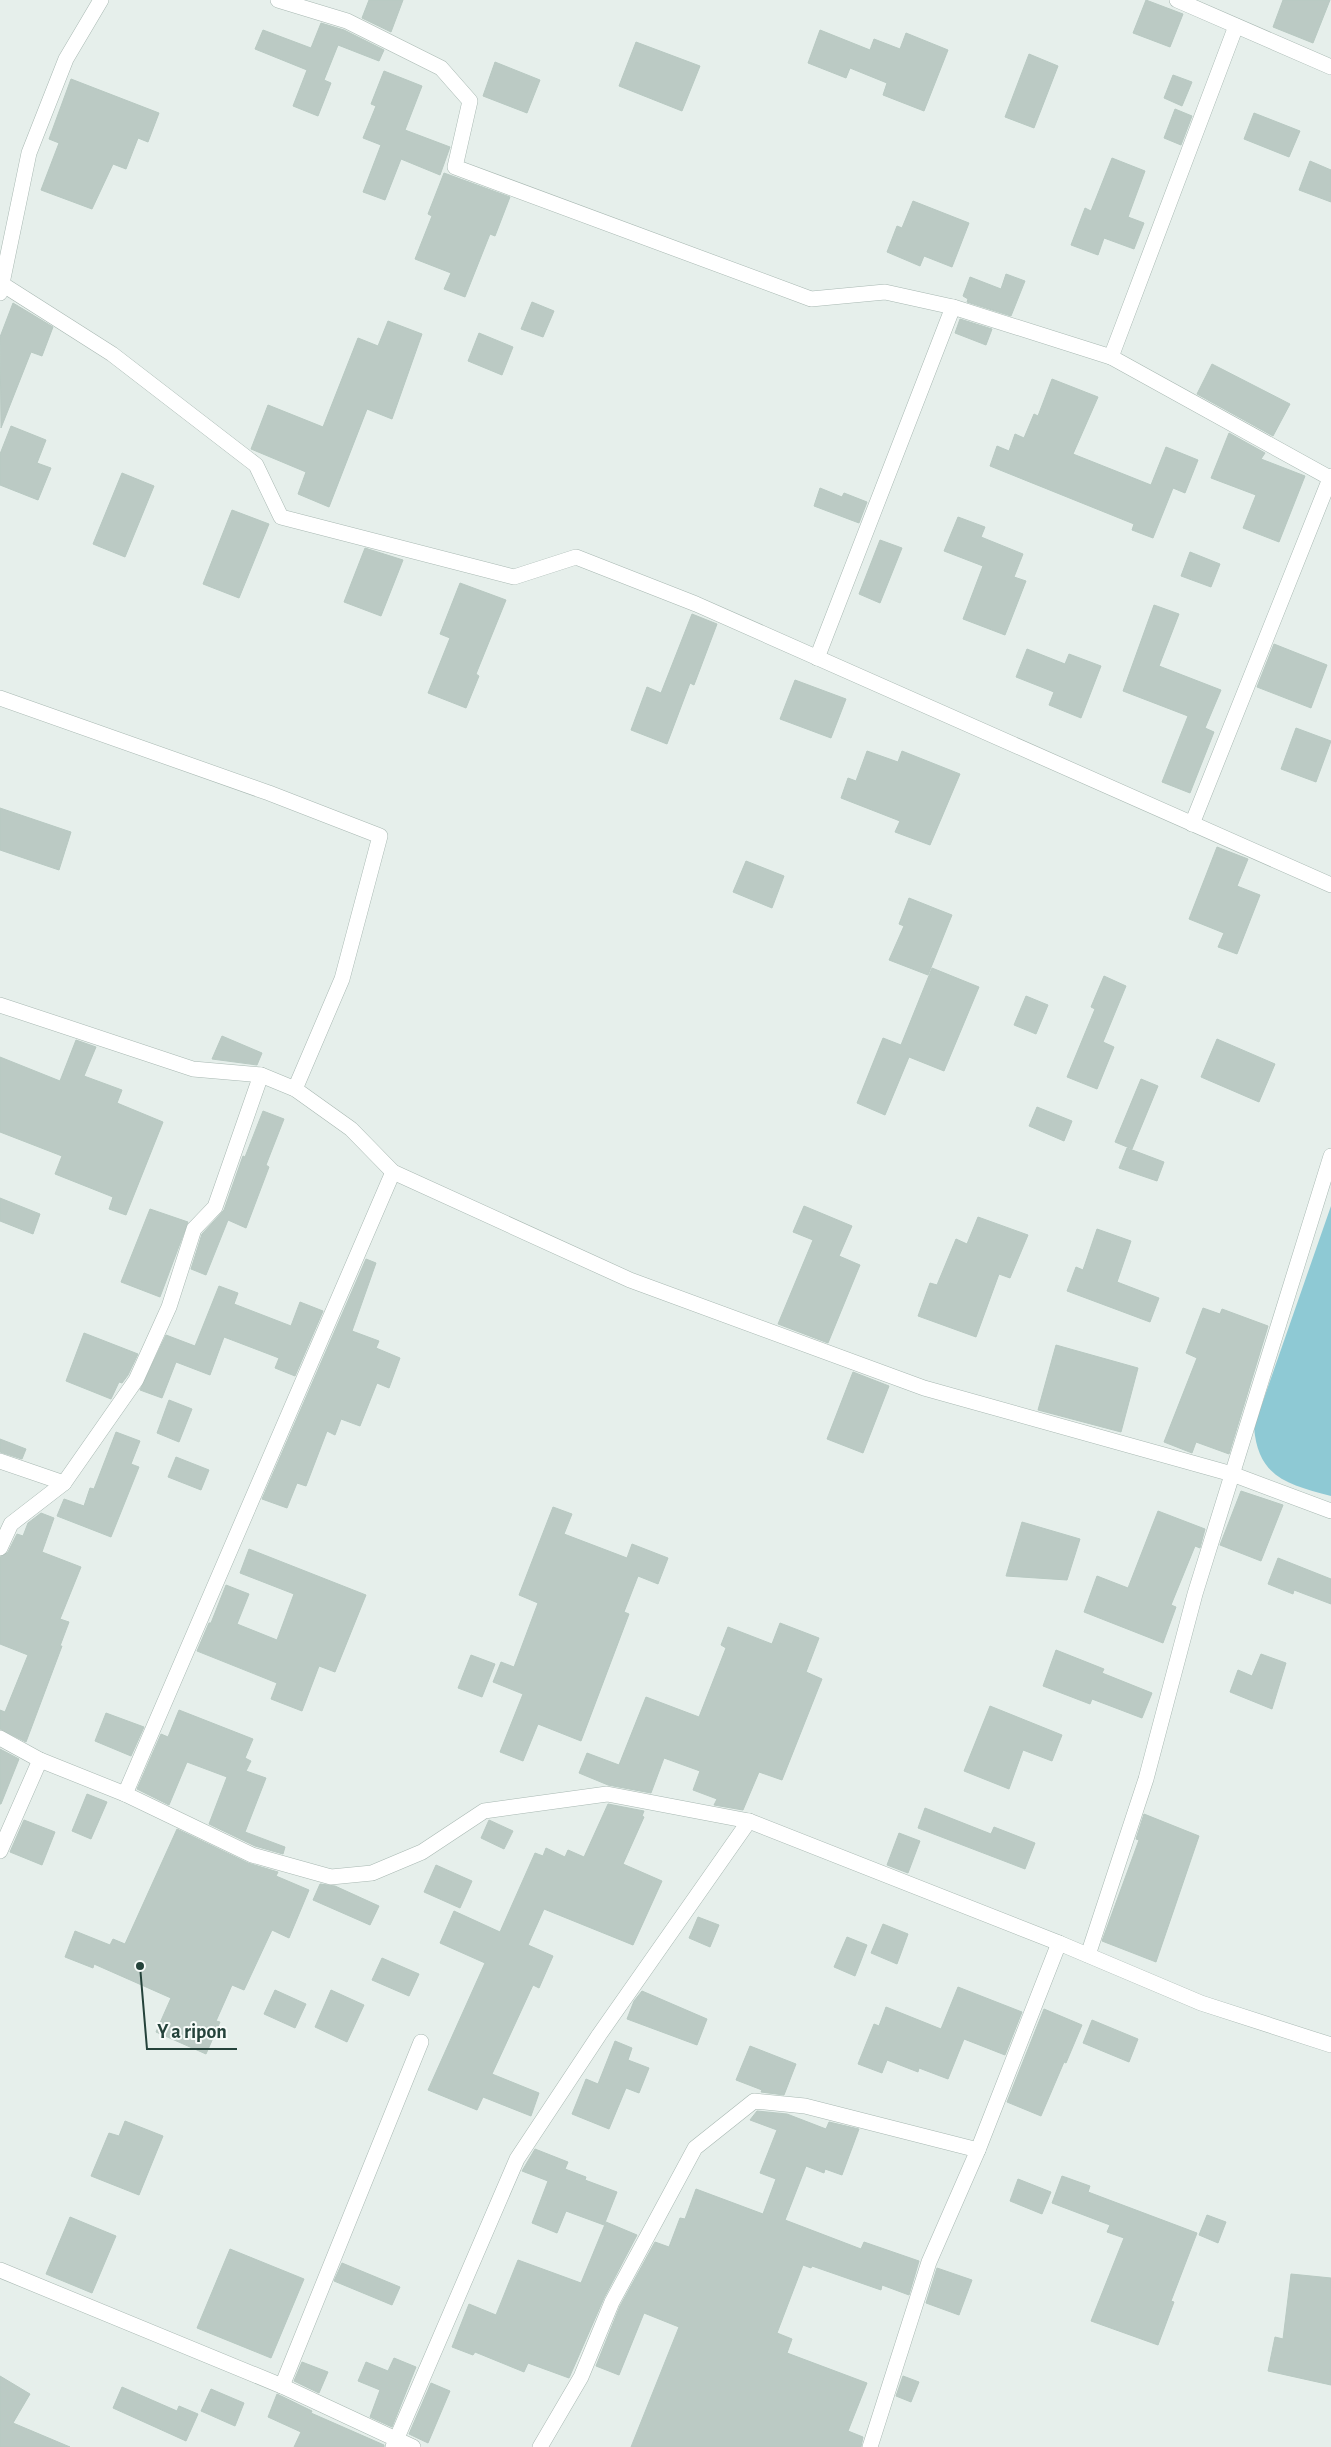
<svg xmlns="http://www.w3.org/2000/svg" width="1331" height="2447" font-family="'Alegreya Sans',sans-serif">
  <style>
    .water { fill: #8ec9d4 }
    .building { fill: #bbcac4; stroke: #b8c9c2 }
    .lines { fill: none; stroke-linecap: round; stroke-linejoin: round }
    .minor-casing { stroke: #a8b8b2; stroke-width: 16 }
    .minor { stroke: #fff; stroke-width: 15 }
    .leader { fill: none; stroke: #24423a; stroke-width: 2 }
    .callout-dot { fill: #24423a; stroke: #f7fbf9; stroke-width: 2 }
    .callout-label { font-size: 20px; text-anchor: middle; font-weight: bold; fill: #24423a; stroke: #f7fbf9; stroke-width: 4; stroke-linejoin: round; paint-order: stroke }
  </style>
  <rect width="100%" height="100%" fill="#e6efeb"/>
  <path class="water" d="M 1331,1206 L 1331,1496 C 1288,1484 1258,1478 1254,1427 Z"/>
  <g class="building">
    <path d="M 369,0 L 403,0 L 391,32 L 362,18 Z"/>
    <path d="M 1146,0 L 1183,14 L 1170,47 L 1133,33 Z"/>
    <path d="M 1283,0 L 1330,0 L 1313,43 L 1273,27 Z"/>
    <path d="M 321,23 L 344,30 L 384,50 L 379,61 L 338,45 L 324,80 L 331,83 L 318,116 L 293,106 L 307,70 L 255,49 L 263,30 L 311,48 Z"/>
    <path d="M 820,30 L 870,50 L 874,39 L 900,49 L 906,33 L 948,50 L 924,111 L 883,95 L 887,83 L 850,68 L 846,78 L 808,63 Z"/>
    <path d="M 636,42 L 700,66 L 682,111 L 619,86 Z"/>
    <path d="M 1029,54 L 1058,66 L 1034,128 L 1005,117 Z"/>
    <path d="M 495,62 L 540,80 L 527,113 L 483,96 Z"/>
    <path d="M 384,71 L 422,86 L 405,130 L 450,147 L 440,175 L 401,159 L 385,200 L 363,192 L 381,145 L 363,138 L 376,106 L 371,104 Z"/>
    <path d="M 1173,75 L 1192,82 L 1182,106 L 1164,98 Z"/>
    <path d="M 71,79 L 159,113 L 148,142 L 138,138 L 126,169 L 113,164 L 92,209 L 41,190 L 59,143 L 49,139 Z"/>
    <path d="M 1175,109 L 1192,116 L 1181,145 L 1164,138 Z"/>
    <path d="M 1254,113 L 1300,131 L 1289,157 L 1244,139 Z"/>
    <path d="M 1112,158 L 1145,171 L 1128,217 L 1144,223 L 1134,249 L 1104,238 L 1098,255 L 1071,245 L 1085,208 L 1091,211 Z"/>
    <path d="M 1310,161 L 1331,170 L 1331,202 L 1299,190 Z"/>
    <path d="M 444,173 L 510,197 L 495,236 L 490,234 L 465,297 L 444,289 L 451,273 L 415,259 L 432,216 L 428,214 Z"/>
    <path d="M 913,201 L 969,223 L 952,267 L 924,256 L 920,266 L 887,252 L 897,226 L 902,228 Z"/>
    <path d="M 1006,274 L 1025,281 L 1011,316 L 967,302 L 968,299 L 963,296 L 970,277 L 1001,289 Z"/>
    <path d="M 532,302 L 554,311 L 543,337 L 521,329 Z"/>
    <path d="M 13,303 L 53,327 L 42,356 L 31,352 L 1,428 L 0,337 Z"/>
    <path d="M 960,319 L 992,329 L 986,345 L 955,333 Z"/>
    <path d="M 388,321 L 422,334 L 392,419 L 367,409 L 329,507 L 298,494 L 306,472 L 251,449 L 268,405 L 323,427 L 358,338 L 378,346 Z"/>
    <path d="M 479,333 L 513,347 L 502,375 L 468,361 Z"/>
    <path d="M 1212,364 L 1290,404 L 1273,436 L 1197,394 Z"/>
    <path d="M 1052,379 L 1098,397 L 1073,454 L 1151,485 L 1166,447 L 1198,460 L 1185,493 L 1173,488 L 1153,538 L 1132,530 L 1134,524 L 990,466 L 997,446 L 1009,451 L 1015,434 L 1024,438 L 1034,414 L 1038,416 Z"/>
    <path d="M 11,426 L 46,440 L 37,463 L 51,468 L 38,500 L 0,485 L 0,454 Z"/>
    <path d="M 1229,433 L 1265,453 L 1261,459 L 1305,476 L 1279,542 L 1243,528 L 1256,495 L 1211,478 Z"/>
    <path d="M 122,473 L 154,486 L 125,557 L 93,544 Z"/>
    <path d="M 820,488 L 842,497 L 844,493 L 867,502 L 859,523 L 814,506 Z"/>
    <path d="M 232,510 L 269,524 L 239,598 L 203,584 Z"/>
    <path d="M 958,517 L 985,527 L 981,537 L 1023,554 L 1014,577 L 1026,581 L 1005,635 L 963,619 L 983,566 L 944,551 Z"/>
    <path d="M 880,540 L 902,548 L 880,603 L 859,594 Z"/>
    <path d="M 365,548 L 403,560 L 381,616 L 344,602 Z"/>
    <path d="M 1190,552 L 1220,564 L 1211,587 L 1181,576 Z"/>
    <path d="M 460,583 L 506,600 L 476,674 L 479,676 L 466,708 L 428,693 L 450,638 L 440,634 Z"/>
    <path d="M 1154,605 L 1179,614 L 1159,666 L 1221,690 L 1205,728 L 1214,732 L 1190,793 L 1162,782 L 1188,716 L 1123,691 Z"/>
    <path d="M 692,614 L 717,624 L 694,685 L 690,683 L 667,744 L 631,730 L 647,687 L 661,693 Z"/>
    <path d="M 1274,644 L 1327,665 L 1311,708 L 1257,687 Z"/>
    <path d="M 1027,649 L 1065,664 L 1069,654 L 1101,666 L 1081,718 L 1049,705 L 1054,692 L 1016,677 Z"/>
    <path d="M 795,680 L 846,699 L 831,738 L 780,719 Z"/>
    <path d="M 1296,728 L 1331,741 L 1316,782 L 1281,769 Z"/>
    <path d="M 867,751 L 898,762 L 902,751 L 960,774 L 930,845 L 895,832 L 900,821 L 841,798 L 848,778 L 856,781 Z"/>
    <path d="M 0,808 L 71,832 L 59,870 L 0,850 Z"/>
    <path d="M 1217,847 L 1248,859 L 1237,886 L 1260,895 L 1237,954 L 1218,947 L 1224,933 L 1189,919 Z"/>
    <path d="M 746,861 L 784,876 L 772,908 L 733,892 Z"/>
    <path d="M 909,898 L 952,915 L 928,975 L 889,960 L 904,926 L 899,924 Z"/>
    <path d="M 932,968 L 979,987 L 944,1071 L 909,1057 L 885,1115 L 857,1103 L 883,1038 L 901,1045 Z"/>
    <path d="M 1104,976 L 1126,986 L 1103,1042 L 1114,1047 L 1097,1089 L 1067,1077 L 1095,1009 L 1091,1007 Z"/>
    <path d="M 1026,996 L 1048,1005 L 1036,1034 L 1014,1025 Z"/>
    <path d="M 222,1036 L 262,1053 L 257,1065 L 212,1059 Z"/>
    <path d="M 1217,1039 L 1275,1064 L 1259,1102 L 1201,1077 Z"/>
    <path d="M 76,1040 L 96,1047 L 84,1076 L 122,1090 L 117,1103 L 163,1122 L 126,1215 L 109,1209 L 113,1197 L 55,1174 L 62,1156 L 0,1132 L 0,1057 L 60,1081 Z"/>
    <path d="M 1141,1079 L 1158,1086 L 1132,1149 L 1115,1142 Z"/>
    <path d="M 1037,1107 L 1072,1121 L 1064,1141 L 1029,1126 Z"/>
    <path d="M 263,1111 L 284,1119 L 266,1165 L 269,1167 L 246,1228 L 228,1220 L 206,1275 L 191,1269 L 202,1234 L 224,1210 L 243,1156 L 245,1157 Z"/>
    <path d="M 1127,1148 L 1164,1162 L 1157,1181 L 1119,1168 Z"/>
    <path d="M 0,1198 L 40,1214 L 33,1234 L 0,1221 Z"/>
    <path d="M 804,1206 L 852,1226 L 839,1256 L 860,1265 L 828,1343 L 778,1324 L 813,1240 L 793,1232 Z"/>
    <path d="M 150,1209 L 188,1222 L 160,1297 L 121,1282 Z"/>
    <path d="M 978,1217 L 1028,1235 L 1010,1278 L 999,1274 L 976,1337 L 918,1316 L 930,1283 L 937,1285 L 956,1239 L 967,1244 Z"/>
    <path d="M 1097,1229 L 1131,1241 L 1117,1282 L 1159,1298 L 1150,1322 L 1067,1291 L 1076,1267 L 1083,1270 Z"/>
    <path d="M 366,1259 L 376,1263 L 352,1331 L 379,1341 L 376,1348 L 400,1358 L 389,1388 L 377,1383 L 360,1426 L 341,1419 L 335,1435 L 327,1431 L 306,1486 L 297,1483 L 287,1508 L 262,1499 Z"/>
    <path d="M 219,1286 L 238,1293 L 234,1304 L 291,1326 L 300,1302 L 323,1311 L 295,1376 L 275,1368 L 279,1358 L 224,1337 L 210,1375 L 176,1362 L 162,1398 L 140,1390 L 166,1335 L 195,1346 Z"/>
    <path d="M 1203,1308 L 1220,1314 L 1222,1309 L 1268,1326 L 1229,1454 L 1196,1442 L 1192,1453 L 1164,1442 L 1197,1358 L 1186,1353 Z"/>
    <path d="M 84,1333 L 138,1354 L 128,1375 L 122,1383 L 119,1382 L 111,1399 L 66,1381 Z"/>
    <path d="M 1056,1345 L 1138,1368 L 1121,1432 L 1038,1410 Z"/>
    <path d="M 853,1372 L 889,1386 L 863,1453 L 827,1439 Z"/>
    <path d="M 169,1400 L 192,1409 L 179,1442 L 157,1433 Z"/>
    <path d="M 116,1432 L 140,1441 L 131,1464 L 139,1467 L 111,1537 L 57,1516 L 64,1499 L 84,1506 L 90,1488 L 94,1489 Z"/>
    <path d="M 0,1439 L 26,1449 L 22,1459 L 0,1452 Z"/>
    <path d="M 176,1457 L 209,1470 L 201,1490 L 168,1477 Z"/>
    <path d="M 1241,1491 L 1283,1505 L 1261,1561 L 1220,1545 Z"/>
    <path d="M 553,1507 L 572,1514 L 564,1534 L 627,1558 L 632,1544 L 668,1558 L 658,1584 L 638,1576 L 624,1612 L 629,1614 L 581,1741 L 538,1724 L 523,1761 L 500,1752 L 523,1694 L 493,1682 L 501,1662 L 514,1667 L 538,1603 L 519,1595 Z"/>
    <path d="M 1158,1511 L 1205,1529 L 1200,1548 L 1195,1546 L 1171,1605 L 1176,1607 L 1163,1643 L 1084,1612 L 1097,1576 L 1128,1588 Z"/>
    <path d="M 41,1513 L 54,1518 L 42,1552 L 81,1567 L 60,1619 L 69,1622 L 60,1646 L 62,1646 L 26,1742 L 0,1729 L 0,1710 L 5,1712 L 28,1655 L 0,1644 L 0,1557 L 8,1552 L 17,1534 L 23,1536 L 28,1523 Z"/>
    <path d="M 1022,1522 L 1080,1539 L 1067,1580 L 1006,1576 Z"/>
    <path d="M 249,1549 L 366,1595 L 335,1672 L 319,1666 L 302,1711 L 271,1699 L 277,1683 L 197,1651 L 209,1623 L 211,1623 L 226,1585 L 249,1594 L 237,1624 L 277,1640 L 294,1594 L 240,1573 Z"/>
    <path d="M 1278,1558 L 1331,1579 L 1331,1604 L 1294,1590 L 1293,1594 L 1268,1584 Z"/>
    <path d="M 780,1623 L 819,1638 L 806,1672 L 822,1679 L 782,1780 L 759,1772 L 743,1810 L 714,1805 L 717,1799 L 693,1790 L 700,1771 L 664,1758 L 651,1793 L 608,1785 L 579,1773 L 587,1753 L 619,1765 L 646,1697 L 699,1717 L 726,1648 L 721,1645 L 728,1627 L 772,1644 Z"/>
    <path d="M 1056,1650 L 1104,1669 L 1102,1673 L 1152,1693 L 1142,1718 L 1092,1699 L 1090,1704 L 1043,1686 Z"/>
    <path d="M 1261,1654 L 1286,1663 L 1272,1709 L 1230,1692 L 1238,1670 L 1252,1676 Z"/>
    <path d="M 471,1655 L 495,1664 L 482,1697 L 458,1688 Z"/>
    <path d="M 990,1706 L 1062,1735 L 1052,1761 L 1023,1750 L 1009,1789 L 964,1771 Z"/>
    <path d="M 179,1710 L 253,1739 L 245,1758 L 251,1761 L 246,1771 L 266,1778 L 245,1832 L 285,1847 L 283,1854 L 255,1846 L 209,1824 L 227,1777 L 187,1762 L 169,1805 L 137,1789 L 161,1734 L 168,1737 Z"/>
    <path d="M 106,1713 L 144,1727 L 131,1756 L 95,1741 Z"/>
    <path d="M 0,1749 L 19,1759 L 1,1804 L 0,1804 Z"/>
    <path d="M 87,1794 L 107,1802 L 91,1839 L 72,1831 Z"/>
    <path d="M 608,1804 L 644,1811 L 642,1816 L 644,1817 L 623,1864 L 662,1881 L 633,1945 L 544,1909 L 528,1945 L 553,1956 L 539,1988 L 533,1985 L 492,2074 L 539,2093 L 531,2116 L 483,2097 L 477,2110 L 428,2090 L 485,1963 L 440,1943 L 454,1911 L 500,1932 L 535,1853 L 543,1856 L 546,1848 L 565,1857 L 568,1850 L 584,1857 Z"/>
    <path d="M 925,1808 L 991,1834 L 994,1827 L 1035,1843 L 1025,1869 L 918,1828 Z"/>
    <path d="M 1144,1814 L 1199,1836 L 1156,1962 L 1102,1941 L 1139,1840 L 1136,1839 Z"/>
    <path d="M 24,1820 L 55,1832 L 42,1865 L 10,1852 Z"/>
    <path d="M 489,1820 L 513,1831 L 504,1849 L 481,1838 Z"/>
    <path d="M 177,1829 L 248,1863 L 278,1872 L 276,1876 L 309,1890 L 289,1938 L 272,1930 L 244,1990 L 232,1985 L 216,2021 L 220,2022 L 206,2054 L 156,2032 L 171,1998 L 94,1964 L 93,1968 L 65,1957 L 75,1931 L 110,1945 L 113,1939 L 125,1944 Z"/>
    <path d="M 899,1833 L 920,1841 L 908,1873 L 887,1865 Z"/>
    <path d="M 436,1865 L 472,1881 L 460,1908 L 424,1892 Z"/>
    <path d="M 320,1884 L 335,1886 L 379,1906 L 370,1925 L 313,1900 Z"/>
    <path d="M 698,1917 L 719,1925 L 710,1947 L 689,1938 Z"/>
    <path d="M 883,1924 L 908,1934 L 897,1964 L 871,1953 Z"/>
    <path d="M 847,1937 L 867,1945 L 855,1976 L 834,1967 Z"/>
    <path d="M 382,1958 L 419,1974 L 409,1996 L 372,1980 Z"/>
    <path d="M 958,1987 L 1022,2012 L 1005,2055 L 964,2039 L 948,2079 L 919,2068 L 918,2072 L 887,2060 L 882,2073 L 858,2064 L 874,2024 L 879,2026 L 886,2007 L 941,2029 Z"/>
    <path d="M 275,1990 L 306,2004 L 295,2028 L 264,2014 Z"/>
    <path d="M 331,1990 L 364,2005 L 347,2042 L 315,2027 Z"/>
    <path d="M 642,1991 L 707,2019 L 697,2045 L 627,2019 L 634,2001 Z"/>
    <path d="M 1044,2009 L 1082,2025 L 1066,2063 L 1064,2062 L 1041,2116 L 1007,2102 Z"/>
    <path d="M 1092,2020 L 1138,2039 L 1129,2062 L 1083,2043 Z"/>
    <path d="M 615,2041 L 632,2048 L 628,2060 L 649,2068 L 639,2093 L 626,2088 L 609,2129 L 572,2114 L 586,2079 L 598,2084 Z"/>
    <path d="M 750,2046 L 796,2064 L 784,2095 L 761,2092 L 762,2090 L 736,2080 Z"/>
    <path d="M 757,2111 L 787,2114 L 826,2129 L 829,2122 L 859,2129 L 842,2175 L 825,2169 L 824,2173 L 806,2166 L 785,2220 L 861,2249 L 864,2242 L 919,2261 L 909,2295 L 882,2285 L 881,2290 L 812,2266 L 811,2268 L 803,2265 L 777,2333 L 792,2339 L 787,2353 L 867,2383 L 848,2431 L 863,2437 L 861,2447 L 631,2447 L 679,2327 L 644,2313 L 619,2375 L 596,2366 L 620,2306 L 655,2242 L 669,2247 L 680,2218 L 685,2219 L 696,2189 L 763,2214 L 776,2179 L 760,2173 L 777,2130 L 750,2120 Z"/>
    <path d="M 125,2121 L 163,2136 L 139,2195 L 91,2176 L 109,2133 L 119,2136 Z"/>
    <path d="M 535,2149 L 568,2162 L 565,2169 L 586,2177 L 585,2180 L 617,2192 L 604,2225 L 566,2211 L 557,2233 L 532,2223 L 548,2181 L 522,2171 Z"/>
    <path d="M 1062,2176 L 1090,2186 L 1088,2192 L 1197,2233 L 1171,2301 L 1174,2302 L 1158,2345 L 1091,2321 L 1124,2238 L 1107,2232 L 1110,2225 L 1052,2203 Z"/>
    <path d="M 1018,2179 L 1051,2192 L 1042,2214 L 1010,2201 Z"/>
    <path d="M 1207,2215 L 1226,2222 L 1218,2243 L 1199,2235 Z"/>
    <path d="M 70,2217 L 116,2236 L 92,2293 L 46,2274 Z"/>
    <path d="M 606,2222 L 637,2235 L 604,2298 L 569,2378 L 528,2363 L 524,2372 L 475,2352 L 473,2355 L 452,2347 L 469,2304 L 496,2315 L 518,2260 L 581,2283 Z"/>
    <path d="M 230,2249 L 304,2279 L 271,2358 L 197,2328 Z"/>
    <path d="M 342,2263 L 400,2287 L 392,2305 L 334,2281 Z"/>
    <path d="M 937,2268 L 972,2280 L 959,2315 L 926,2303 Z"/>
    <path d="M 1291,2274 L 1331,2278 L 1331,2385 L 1268,2371 L 1275,2337 L 1283,2339 Z"/>
    <path d="M 394,2358 L 416,2367 L 392,2427 L 370,2417 L 380,2390 L 358,2381 L 366,2362 L 388,2371 Z"/>
    <path d="M 302,2362 L 328,2372 L 319,2393 L 294,2381 Z"/>
    <path d="M 0,2376 L 30,2394 L 13,2423 L 70,2447 L 0,2447 Z"/>
    <path d="M 903,2376 L 919,2382 L 911,2402 L 896,2396 Z"/>
    <path d="M 431,2383 L 450,2391 L 428,2443 L 409,2434 Z"/>
    <path d="M 122,2387 L 177,2411 L 179,2406 L 198,2414 L 186,2441 L 113,2408 Z"/>
    <path d="M 211,2389 L 244,2403 L 235,2426 L 201,2411 Z"/>
    <path d="M 277,2394 L 312,2411 L 311,2413 L 384,2445 L 384,2447 L 294,2447 L 301,2432 L 268,2417 Z"/>
  </g>
  <g class="lines">
    <g class="minor-casing">
      <g id="minor">
        <path d="M 278,0 L 347,21 L 441,68 L 470,101 L 455,167 L 811,299 L 885,292 L 953,307"/>
        <path d="M 1177,0 L 1331,67"/>
        <path d="M 2,284 L 112,354 L 256,465 L 281,517 L 514,577 L 576,557 L 696,604 L 1331,885"/>
        <path d="M 0,293 L 29,153 L 66,59 L 101,0"/>
        <path d="M 1111,357 L 1330,478"/>
        <path d="M 817,658 L 953,307 L 1111,357 L 1236,26"/>
        <path d="M 0,698 L 269,793 L 380,836 L 342,979 L 295,1089"/>
        <path d="M 1192,824 L 1331,476"/>
        <path d="M 0,1005 L 193,1069 L 261,1075 L 295,1089 L 351,1129 L 393,1172 L 630,1280 L 924,1388 L 1232,1474 L 1331,1511"/>
        <path d="M 0,1461 L 64,1483"/>
        <path d="M 0,1548 L 11,1524 L 64,1483 L 136,1380 L 169,1307 L 194,1229 L 215,1207 L 261,1075"/>
        <path d="M 0,1738 L 40,1760 L 125,1794 L 252,1855 L 331,1877 L 372,1873 L 422,1852 L 484,1811 L 607,1794 L 749,1821 L 1059,1943 L 1201,2003 L 1331,2045"/>
        <path d="M 125,1794 L 393,1172"/>
        <path d="M 0,1851 L 40,1760"/>
        <path d="M 1088,1955 L 1146,1779 L 1195,1594 L 1331,1156"/>
        <path d="M 0,2270 L 282,2386 L 413,2447"/>
        <path d="M 282,2386 L 421,2042"/>
        <path d="M 393,2447 L 517,2159 L 599,2035 L 749,1821"/>
        <path d="M 540,2447 L 581,2377 L 612,2302 L 695,2148 L 754,2101 L 805,2106 L 978,2150"/>
        <path d="M 870,2447 L 929,2262 L 978,2150 L 1059,1943"/>
      </g>
    </g>
    <use href="#minor" class="minor"/>
  </g>
  <path class="leader" d="M140 1966L147 2049H237"/>
  <circle class="callout-dot" cx="140" cy="1966" r="5"/>
  <g class="callout-label">
    <text x="192" y="2038">Y a ripon</text>
  </g>
</svg>
